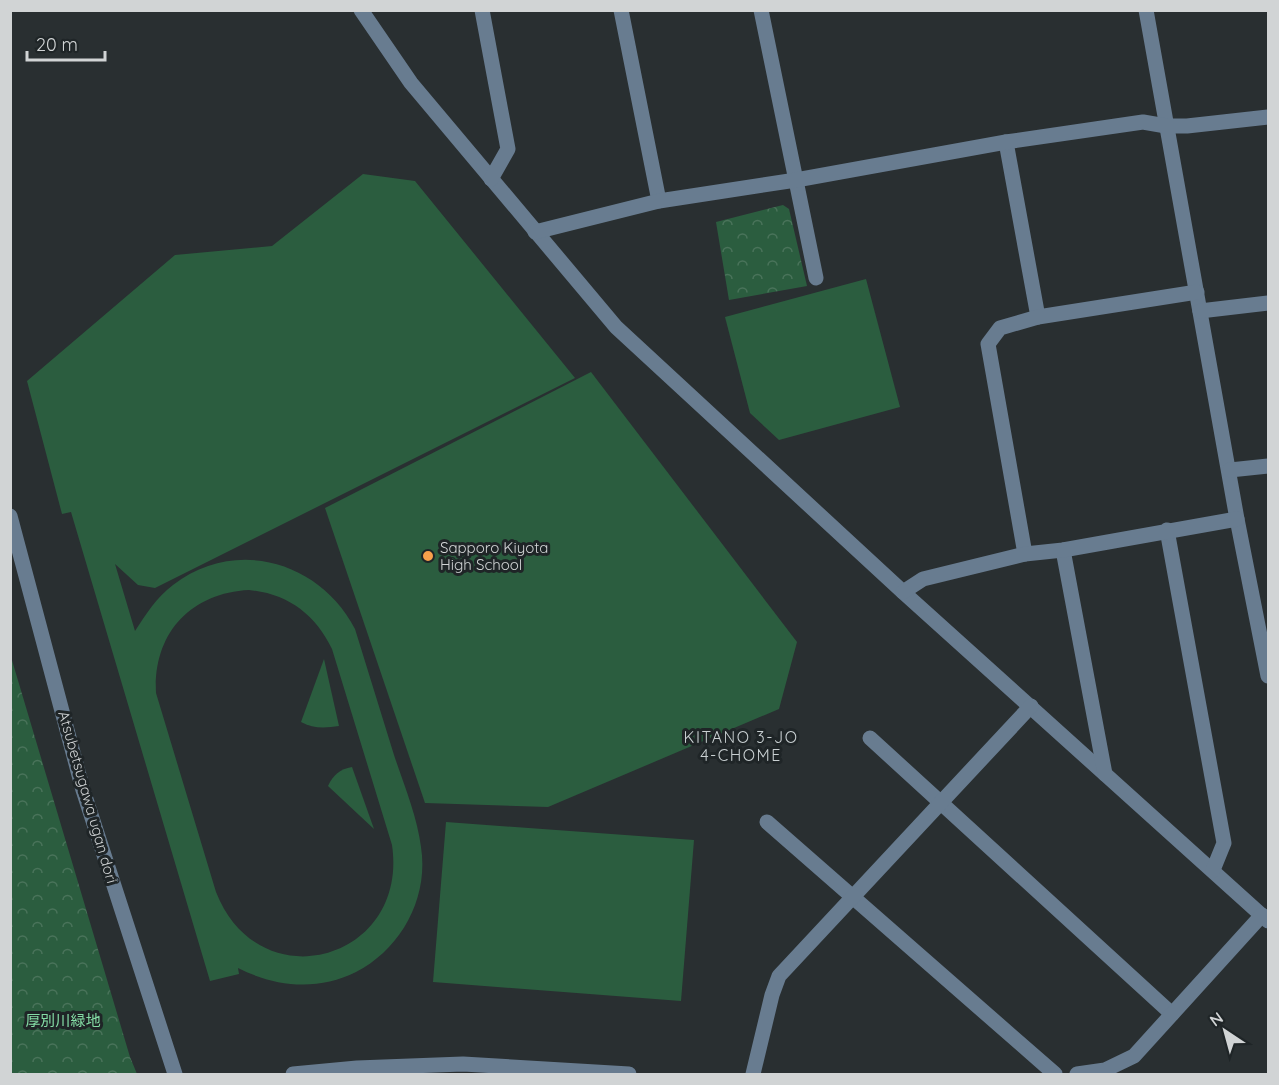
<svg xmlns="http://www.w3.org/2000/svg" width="1279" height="1085" font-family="Quicksand,'Noto Sans JP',sans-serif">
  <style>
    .grass { fill: #2b5d3f; fill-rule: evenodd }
    .forest { fill: url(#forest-crowns) }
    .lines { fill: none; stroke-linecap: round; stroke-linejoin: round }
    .minor { stroke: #687c90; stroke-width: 15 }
    .poi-dot { fill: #f8a04b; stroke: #1f2527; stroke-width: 2 }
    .labels { text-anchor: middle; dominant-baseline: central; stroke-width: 6; stroke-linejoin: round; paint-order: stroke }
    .poi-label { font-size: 15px; fill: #d1d4d5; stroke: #1f2527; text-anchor: start }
    .street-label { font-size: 15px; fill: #d1d4d5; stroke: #1f2527 }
    .park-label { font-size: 15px; fill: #84dca5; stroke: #1f2527 }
    .neighbourhood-label { font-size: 16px; letter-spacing: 1.5px; fill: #c9d0d2; stroke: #1f2527 }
  </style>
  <defs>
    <pattern id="forest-crowns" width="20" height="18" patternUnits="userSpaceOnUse" patternTransform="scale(1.5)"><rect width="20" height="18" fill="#2b5d3f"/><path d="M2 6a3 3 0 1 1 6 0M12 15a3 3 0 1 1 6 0" fill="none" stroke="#49735a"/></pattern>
  </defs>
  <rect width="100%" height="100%" fill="#292f31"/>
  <g class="grass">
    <path d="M 363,174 L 415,181 L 575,378 L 155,588 L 138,585 L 115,564 L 135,631 C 146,614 156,598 173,585 C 235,537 320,561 355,629 C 368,671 381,713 394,755 C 404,785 417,816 421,847 C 429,898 401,949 356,972 C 318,991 275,987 238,968 L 239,974 L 210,981 L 71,512 L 62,514 L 27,381 L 175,255 L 272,246 ZM 249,590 C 288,594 315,614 332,649 L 392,845 C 409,961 259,1002 216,892 L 156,693 C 153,634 190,593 249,590 Z"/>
    <path d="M 866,279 L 900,407 L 779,440 L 750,413 L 725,317 Z"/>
    <path d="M 591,372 L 797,642 L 779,709 L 548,807 L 425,803 L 325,508 Z"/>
    <path d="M 324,659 L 339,726 C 326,728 313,729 301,722 Z"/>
    <path d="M 352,767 L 374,829 L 328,786 C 333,775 340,769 352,767 Z"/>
    <path d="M 446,822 L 694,840 L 681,1001 L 433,982 Z"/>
  </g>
  <g class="forest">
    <path d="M 783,205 L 789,209 L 807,286 L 729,300 L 716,222 Z"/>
    <path d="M 11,657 L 130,1057 L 137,1074 L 11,1074 Z"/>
  </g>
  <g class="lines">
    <g class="minor">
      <path d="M 361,10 L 411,83 L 616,327 L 903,592 L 1268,921"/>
      <path d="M 482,10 L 508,149 L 491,179"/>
      <path d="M 621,10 L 659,201"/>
      <path d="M 761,10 L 816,278"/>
      <path d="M 1146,10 L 1237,519 L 1268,676"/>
      <path d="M 1006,142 L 1038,317"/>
      <path d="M 535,232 L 659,201 L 796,180 L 1006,142 L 1143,122 L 1166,126 L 1187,126 L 1268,117"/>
      <path d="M 1200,311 L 1268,303"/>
      <path d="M 1230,470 L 1268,466"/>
      <path d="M 10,516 L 83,790 L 175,1074"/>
      <path d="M 1167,530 L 1224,843 L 1213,870"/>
      <path d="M 1063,550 L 1105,774"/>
      <path d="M 1025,554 L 988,344 L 1000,328 L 1038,317 L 1197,292"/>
      <path d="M 903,592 L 923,579 L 1025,554 L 1063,550 L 1237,519"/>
      <path d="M 870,738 L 1172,1014"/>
      <path d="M 767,822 L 1055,1074"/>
      <path d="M 293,1074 L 357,1068 L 463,1064 L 629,1074"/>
      <path d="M 753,1074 L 772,995 L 779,976 L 1031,706"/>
      <path d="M 1077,1074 L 1105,1070 L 1134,1056 L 1262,915"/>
    </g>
  </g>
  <circle class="poi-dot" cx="428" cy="556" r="6"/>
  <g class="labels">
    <g class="poi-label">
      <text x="440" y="547">Sapporo Kiyota<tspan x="440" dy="17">High School</tspan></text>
    </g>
    <g class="street-label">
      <text transform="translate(88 797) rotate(74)">Atsubetsugawa ugan dori</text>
    </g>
    <g class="park-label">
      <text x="63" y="1020">厚別川緑地</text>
    </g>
    <g class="neighbourhood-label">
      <text x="741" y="737">KITANO 3-JO<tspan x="741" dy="18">4-CHOME</tspan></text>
    </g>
  </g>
  <rect width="1279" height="1085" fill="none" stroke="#d1d4d5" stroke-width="24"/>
  <g transform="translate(1225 1031) rotate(324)" stroke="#1f2527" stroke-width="4.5" paint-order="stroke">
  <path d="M0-4.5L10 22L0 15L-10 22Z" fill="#d1d4d5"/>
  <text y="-9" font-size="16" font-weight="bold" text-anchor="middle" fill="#d1d4d5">N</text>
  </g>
  <path d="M27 51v9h78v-9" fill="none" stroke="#d1d4d5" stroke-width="3"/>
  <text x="36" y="51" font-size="18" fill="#d1d4d5" stroke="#1f2527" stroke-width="4.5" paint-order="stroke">20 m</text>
</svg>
